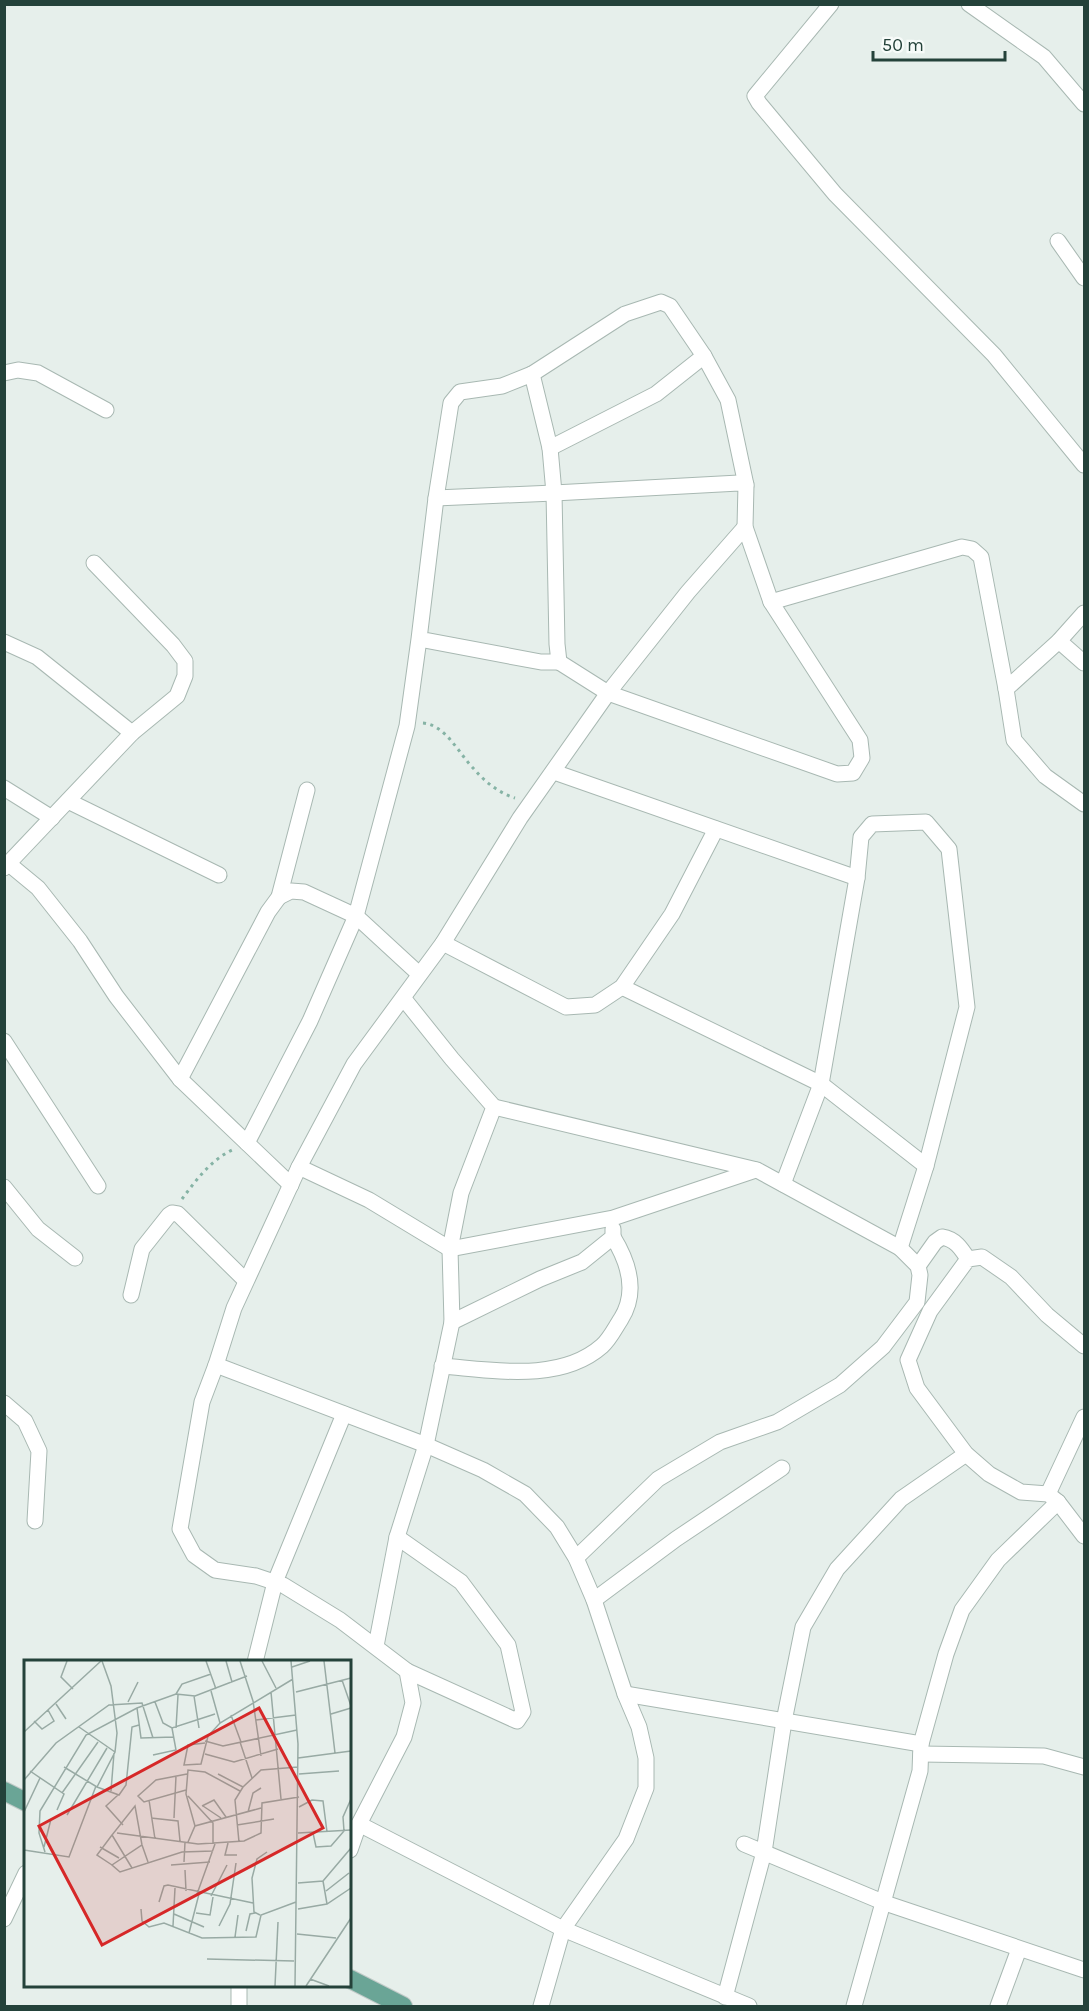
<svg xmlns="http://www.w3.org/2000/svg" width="1089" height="2011" font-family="Karla,sans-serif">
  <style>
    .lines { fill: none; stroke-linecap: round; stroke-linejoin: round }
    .minor-casing { stroke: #a8b8b2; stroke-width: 17 }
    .primary-casing { stroke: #c2cac8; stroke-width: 20 }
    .path { stroke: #86b3a5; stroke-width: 3; stroke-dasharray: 3 4.5; stroke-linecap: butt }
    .minor { stroke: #fff; stroke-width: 15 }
    .primary { stroke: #6aa596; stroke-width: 18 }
    .inset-road { fill: none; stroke: #98aaa4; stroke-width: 1.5 }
    .view { fill: #d62828; fill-opacity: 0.15; stroke: #d62828; stroke-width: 3 }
    .inset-edge { fill: none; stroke: #24423a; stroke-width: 3 }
  </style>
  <rect width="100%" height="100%" fill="#e6efeb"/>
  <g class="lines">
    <g class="minor-casing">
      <g id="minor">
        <path d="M 831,4 L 755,96 L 759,103 L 835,194 L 994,355 L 1084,465"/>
        <path d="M 969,4 L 1044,57 L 1084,104"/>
        <path d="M 1058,241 L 1084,278"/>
        <path d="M 4,373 L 18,370 L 38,373 L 106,410"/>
        <path d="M 532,374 L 625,314 L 661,302 L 670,306 L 704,356 L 728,400 L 746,485"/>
        <path d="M 550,448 L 656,394 L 704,356"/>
        <path d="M 436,498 L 554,493 L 739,483 L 746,485 L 745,527 L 771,602 L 860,740 L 862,758 L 853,773 L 837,774 L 608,693 L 559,662"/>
        <path d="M 771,602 L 962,547 L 972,549 L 981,557 L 1006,689"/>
        <path d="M 1084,613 L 1059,641 L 1006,689 L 1014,740 L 1045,776 L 1084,804"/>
        <path d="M 1059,641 L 1084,663"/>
        <path d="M 4,642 L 37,657 L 132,733"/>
        <path d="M 554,772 L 857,878"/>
        <path d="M 4,788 L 52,818"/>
        <path d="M 68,801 L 219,875"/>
        <path d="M 9,864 L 38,888 L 80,941 L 116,996 L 180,1079 L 291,1185"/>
        <path d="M 4,868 L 132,733 L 177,696 L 185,676 L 185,661 L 173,645 L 94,563"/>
        <path d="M 279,897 L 291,891 L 304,892 L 356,916 L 419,974"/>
        <path d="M 443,943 L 566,1007 L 595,1005 L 622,987 L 672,914 L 716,829"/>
        <path d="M 622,987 L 821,1084 L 926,1166"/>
        <path d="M 4,1041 L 98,1186"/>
        <path d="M 180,1079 L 268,912 L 279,897 L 307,790"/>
        <path d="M 494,1107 L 757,1170 L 900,1248 L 918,1266 L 920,1275 L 917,1302 L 883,1347 L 840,1385 L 777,1422 L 720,1442 L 658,1479 L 576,1558"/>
        <path d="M 247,1143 L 310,1021 L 356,916 L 407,726 L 419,639 L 436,498 L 451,403 L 460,392 L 502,386 L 532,374 L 550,448 L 554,493 L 557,644 L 559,662 L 541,662 L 419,639"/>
        <path d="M 299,1167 L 369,1200 L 450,1249 L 613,1218 L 756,1170"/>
        <path d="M 783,1184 L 821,1084 L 857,878 L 861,837 L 872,824 L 926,822 L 949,849 L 967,1007 L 926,1166 L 900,1248"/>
        <path d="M 4,1187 L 38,1229 L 75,1258"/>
        <path d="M 918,1266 L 935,1242 L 942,1237 C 955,1239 961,1248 968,1259"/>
        <path d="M 131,1295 L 142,1249 L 169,1215 L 172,1213 L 178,1214 L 246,1281"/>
        <path d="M 452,1322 L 540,1279 L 582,1262 L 613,1237 L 613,1229"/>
        <path d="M 1084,1346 L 1047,1315 L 1011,1277 L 982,1257 L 968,1259 L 930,1311 L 908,1360 L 917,1388 L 966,1454 L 989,1474 L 1021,1492 L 1048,1494 L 1058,1502 L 1084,1536"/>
        <path d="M 216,1365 L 426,1445 L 483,1470 L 525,1494 L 557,1527 L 576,1558 L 594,1600 L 625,1694 L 639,1727 L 646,1758 L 646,1788 L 626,1839 L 563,1929 L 541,2006"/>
        <path d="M 442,1366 C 493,1370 560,1383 602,1346 C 610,1339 615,1328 621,1319 C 638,1292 629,1263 613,1237"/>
        <path d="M 4,1403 L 25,1421 L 39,1451 L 35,1521"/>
        <path d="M 1048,1494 L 1084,1417"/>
        <path d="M 397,1537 L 461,1582 L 508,1645 L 523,1712 L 517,1721 L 407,1671"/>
        <path d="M 594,1600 L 676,1539 L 782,1468"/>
        <path d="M 376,1646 L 397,1537 L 426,1445 L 452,1322 L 450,1249 L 461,1193 L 494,1107 L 452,1059 L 404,999"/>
        <path d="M 255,1662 L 275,1582 L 344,1414"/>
        <path d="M 625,1694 L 921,1744"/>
        <path d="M 921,1754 L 1044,1756 L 1084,1767"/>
        <path d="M 359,1824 L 563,1929 L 749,2006"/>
        <path d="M 744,1844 L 885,1903 L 1084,1970"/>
        <path d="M 350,1850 L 359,1824 L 404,1737 L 413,1703 L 407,1671 L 340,1620 L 283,1585 L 256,1576 L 215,1570 L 194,1555 L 180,1529 L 202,1402 L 216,1365 L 234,1308 L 299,1167 L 354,1064 L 443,943 L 520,818 L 608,693 L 688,592 L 745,527"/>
        <path d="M 4,1919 L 26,1873"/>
        <path d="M 239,1986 L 239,2006"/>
        <path d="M 725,1997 L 764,1852 L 784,1721 L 803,1627 L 837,1569 L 901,1499 L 966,1454"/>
        <path d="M 854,2006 L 920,1771 L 921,1744 L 946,1654 L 962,1610 L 998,1560 L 1058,1502"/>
        <path d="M 998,2006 L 1019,1949"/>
      </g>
    </g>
    <g class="primary-casing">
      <g id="primary">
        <path d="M 4,1791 L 26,1802"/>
        <path d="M 350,1979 L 403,2006"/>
      </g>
    </g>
    <g class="path">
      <path d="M 423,723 C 446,725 459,754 474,769 C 485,782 499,793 515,798"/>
      <path d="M 182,1199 C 196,1180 211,1160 232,1150"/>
    </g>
    <use href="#minor" class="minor"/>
    <use href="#primary" class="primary"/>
  </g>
  <g transform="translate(24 1660)">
    <rect width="327" height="327" fill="#e6efeb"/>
    <path class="inset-road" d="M 43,1 L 37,17 L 49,29M 182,1 L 192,29M 202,1 L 208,22M 216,1 L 229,41 L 237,96M 238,1 L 252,28M 267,1 L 274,84 L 271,326M 300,1 L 311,93M 268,7 L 286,1M 318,20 L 327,46M 187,31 L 196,63M 247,32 L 257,139M 272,32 L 327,18M 152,34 L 158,24 L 187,14M 170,36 L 175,68M 104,42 L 114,22M 131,42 L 139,63 L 148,68 L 191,54M 32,44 L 42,59M 113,48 L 117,78 L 150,77M 307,54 L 327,48M 207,55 L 217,82M 232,60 L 272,55M 10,61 L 18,69 L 30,61 L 24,50M 55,67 L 91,92M 152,68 L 154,35M 0,72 L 77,1M 181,81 L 199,86 L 273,70M 216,82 L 228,118M 181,83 L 164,85 L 160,105 L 177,104 L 184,76 L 196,63 L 269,19M 181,94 L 210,102 L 254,89M 129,95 L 152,90 L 148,68M 274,98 L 327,91M 40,107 L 73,127 L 95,135 L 102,125 L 108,67 L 115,65M 6,111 L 40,134 L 33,150M 194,114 L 219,127M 275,114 L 315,111M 0,120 L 32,83 L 85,45 L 118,43 L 129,78M 73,127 L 91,92 L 93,73 L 87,26 L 78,1M 162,130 L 120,142 L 114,136 L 132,120 L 163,114M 87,131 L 90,93M 38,133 L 74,82M 94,135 L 82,146 L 99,165M 164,136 L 189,163 L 189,184M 125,140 L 131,179M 178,146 L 190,140 L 202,157M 179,146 L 197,158M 275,147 L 288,140 L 299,141 L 303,172M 0,152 L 16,118M 224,152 L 229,133 L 237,128M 43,155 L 83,88M 127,158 L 154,161 L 156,181M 150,158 L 152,116M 213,165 L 250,159M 171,166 L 162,134 L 164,110 L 181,112 L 216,131M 93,173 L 174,184 L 220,181 L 237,173 L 238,143 L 275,137M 274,173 L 327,170M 289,173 L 292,187 L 307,186 L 320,171 L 319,157 L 327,139M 88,175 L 73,195 L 88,205M 164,182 L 171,166 L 237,148M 215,182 L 211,140 L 219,127 L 237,110 L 274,107M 204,183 L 201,195 L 213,195M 20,187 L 27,159M 76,187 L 95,198M 0,190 L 45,197 L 72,126M 21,192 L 15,173 L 16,151 L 62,75 L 113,48 L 152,34 L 171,36 L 223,16M 124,202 L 118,185 L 88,205 L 96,212 L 158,192 L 189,191M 160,202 L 161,182M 147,205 L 186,202M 108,208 L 88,175 L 111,146 L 118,185M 161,210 L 162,231M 299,221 L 303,244M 274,223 L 299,221 L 327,188M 302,231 L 325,213M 173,234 L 191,184M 187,236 L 203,205M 135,242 L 140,226 L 144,225 L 229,243M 117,249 L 118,261 L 125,267 L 140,263 L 178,278 L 232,277 L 237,255 L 272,242M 274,249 L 303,244 L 327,228M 172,253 L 186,255 L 189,237M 150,254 L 180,267M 236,255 L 230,252 L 228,218 L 233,199 L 243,192M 149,266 L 151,228M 195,266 L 206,244 L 212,203M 222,271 L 226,254 L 231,253M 165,273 L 175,234M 273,274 L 312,278M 211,277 L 214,255M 183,299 L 270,301M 286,319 L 305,326M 251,326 L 254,262M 282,326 L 327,258"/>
    <path class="view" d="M 235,48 L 299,168 L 78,285 L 15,166 Z"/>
    <rect width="327" height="327" class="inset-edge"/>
  </g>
  <rect width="1089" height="2011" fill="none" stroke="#24423a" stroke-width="12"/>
  <path d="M873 51v9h132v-9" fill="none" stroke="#24423a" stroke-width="3"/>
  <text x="882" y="51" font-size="18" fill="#24423a" stroke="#f7fbf9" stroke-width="4.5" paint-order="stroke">50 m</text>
</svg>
